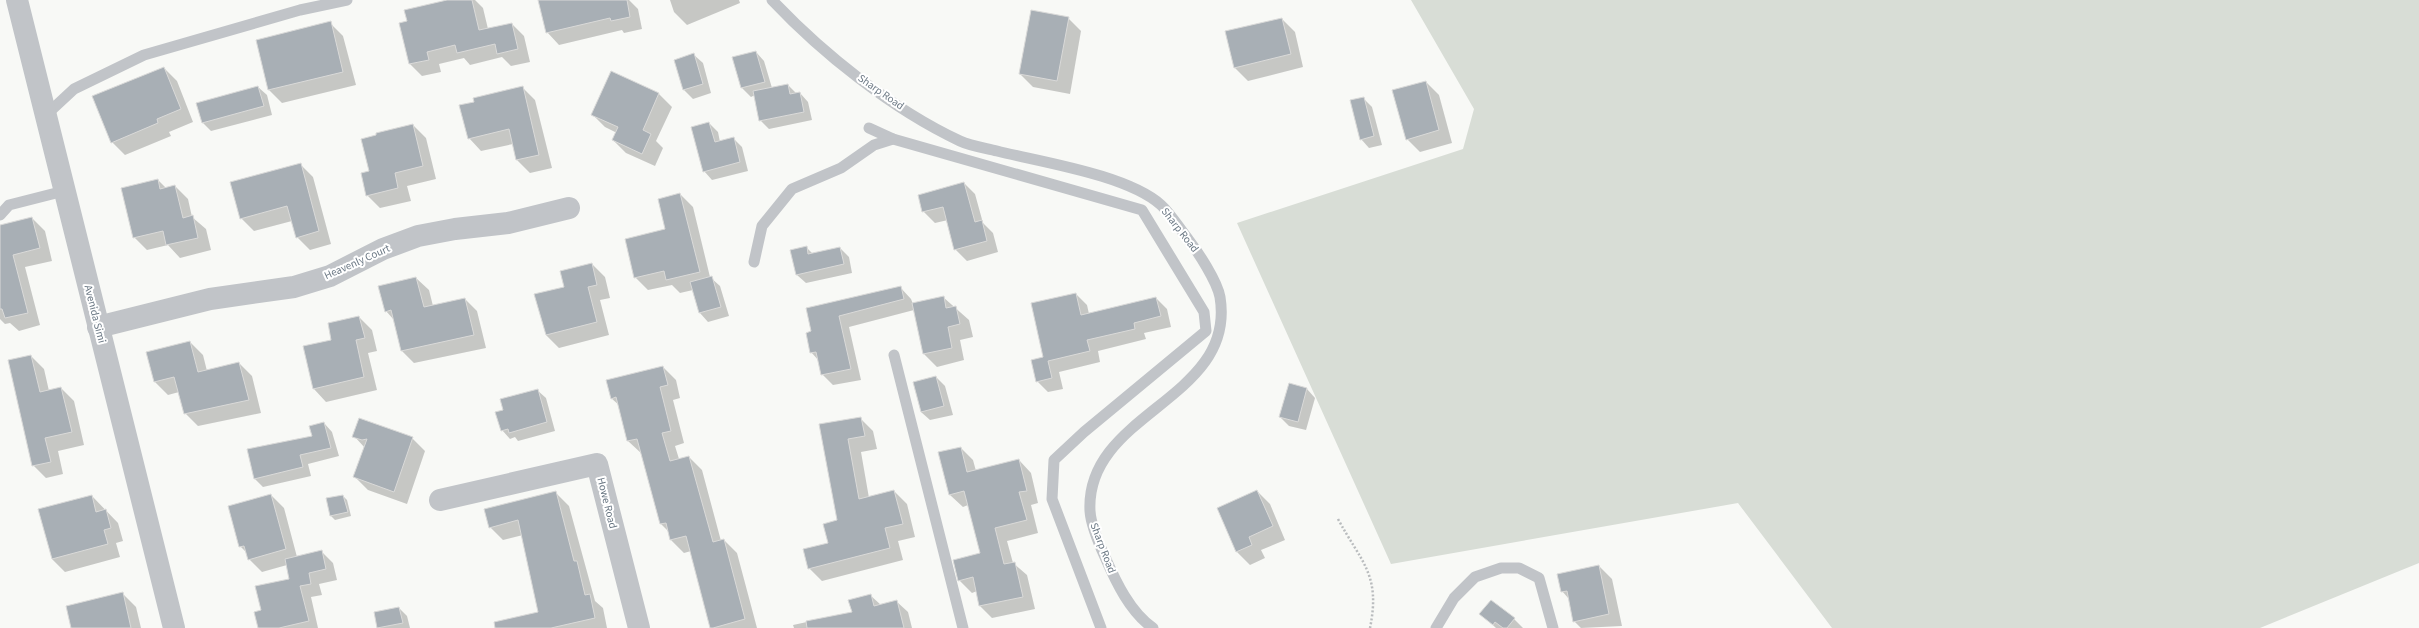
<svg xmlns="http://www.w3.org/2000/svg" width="2419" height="628" font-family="'Source Sans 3',sans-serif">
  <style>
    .green { fill: #d8ddd6 }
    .shadow { fill: #0003 }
    .building { fill: #a8afb5; stroke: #dadad9 }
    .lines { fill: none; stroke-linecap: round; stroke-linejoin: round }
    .path { stroke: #b9bcbe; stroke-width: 2.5; stroke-dasharray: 2 2; stroke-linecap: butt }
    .service { stroke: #c1c4c8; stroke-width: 11 }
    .minor { stroke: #c1c4c8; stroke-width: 22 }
    .labels { text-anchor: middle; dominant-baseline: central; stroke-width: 4; stroke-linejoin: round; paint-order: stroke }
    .street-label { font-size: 11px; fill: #6b7884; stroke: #fff }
  </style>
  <rect width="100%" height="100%" fill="#f8f9f6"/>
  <path class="green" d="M 1411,0 L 2419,0 L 2419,563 L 2260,628 L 1832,628 L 1738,503 L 1391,564 L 1237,223 L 1463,149 L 1474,109 Z"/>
  <g class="shadow">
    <path d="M 451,0 L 475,0 L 483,8 L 488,29 L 512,24 L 524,36 L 530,62 L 511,66 L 502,57 L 470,65 L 464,58 L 439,64 L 441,72 L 422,76 L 410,64 L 408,22 Z"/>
    <path d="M 539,0 L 629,0 L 638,9 L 642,29 L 624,33 L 622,30 L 559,45 L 547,32 Z"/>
    <path d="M 670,0 L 739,0 L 740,3 L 687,25 L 674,12 Z"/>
    <path d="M 1068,18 L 1081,31 L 1070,94 L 1033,87 L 1020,74 Z"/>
    <path d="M 1282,19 L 1295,32 L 1303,67 L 1248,81 L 1235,68 Z"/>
    <path d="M 330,23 L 343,36 L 356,85 L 282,103 L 269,90 L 257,41 Z"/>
    <path d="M 756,52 L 764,61 L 772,88 L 788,85 L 797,94 L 800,93 L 808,102 L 812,120 L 769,129 L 760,120 L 755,95 L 751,97 L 742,88 L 734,58 Z"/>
    <path d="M 694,55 L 703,63 L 711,93 L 693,99 L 684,90 L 675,60 Z"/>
    <path d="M 164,68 L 177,81 L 193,122 L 169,132 L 171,136 L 125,155 L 112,142 Z"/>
    <path d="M 611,72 L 659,94 L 672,107 L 656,141 L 663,148 L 655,166 L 626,153 L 613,140 L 617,133 L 605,127 L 592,114 Z"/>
    <path d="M 1426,82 L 1439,95 L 1452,143 L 1420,152 L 1407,139 Z"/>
    <path d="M 258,87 L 267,95 L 272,115 L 211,131 L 202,122 Z"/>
    <path d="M 522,87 L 535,100 L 552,168 L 530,173 L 517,160 L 513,144 L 481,151 L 469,138 L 475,102 Z"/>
    <path d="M 1363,98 L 1372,107 L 1382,145 L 1369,148 L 1361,139 Z"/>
    <path d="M 709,123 L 718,132 L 720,142 L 733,138 L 742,147 L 748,171 L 712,180 L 704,171 Z"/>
    <path d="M 413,125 L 426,138 L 436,179 L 407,186 L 411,201 L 380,208 L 367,195 L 370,172 Z"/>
    <path d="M 300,164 L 313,177 L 331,244 L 310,250 L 297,237 L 292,221 L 254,231 L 241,218 Z"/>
    <path d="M 158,180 L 166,188 L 175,186 L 188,199 L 192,217 L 206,229 L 211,250 L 180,258 L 168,245 L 147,250 L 134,237 Z"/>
    <path d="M 964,183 L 975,194 L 983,223 L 993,233 L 998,252 L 967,261 L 955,249 L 948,220 L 935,223 L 923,211 Z"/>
    <path d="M 680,194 L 693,207 L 710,277 L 720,286 L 729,316 L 708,322 L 700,313 L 693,290 L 680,293 L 672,285 L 648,290 L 635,277 L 666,230 Z"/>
    <path d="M 32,218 L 45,231 L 52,261 L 25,267 L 40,325 L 19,331 L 10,323 L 5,324 L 0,319 L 0,226 Z"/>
    <path d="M 806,247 L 813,254 L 840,248 L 849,257 L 852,273 L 806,283 L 797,275 Z"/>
    <path d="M 592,264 L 605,277 L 610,298 L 600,300 L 609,335 L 559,348 L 546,335 L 565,287 Z"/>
    <path d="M 416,278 L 429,290 L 433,306 L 465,299 L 477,311 L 486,348 L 414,363 L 402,351 L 394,320 L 386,311 Z"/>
    <path d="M 900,287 L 911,299 L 913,304 L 943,297 L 969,320 L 973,337 L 960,340 L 964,360 L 937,367 L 924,354 L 914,310 L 849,327 L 861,380 L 833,385 L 822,374 L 819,361 L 811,352 L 812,332 L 807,309 Z"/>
    <path d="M 1076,294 L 1087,305 L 1089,314 L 1156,298 L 1167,309 L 1171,327 L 1144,333 L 1146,339 L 1098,351 L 1100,362 L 1059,372 L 1063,389 L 1048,392 L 1037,381 L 1044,358 Z"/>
    <path d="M 359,317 L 372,330 L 377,351 L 368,353 L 377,390 L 326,402 L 314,389 L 333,340 Z"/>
    <path d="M 190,342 L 203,355 L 207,371 L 239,363 L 252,376 L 261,413 L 198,426 L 185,413 L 179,392 L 168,395 L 155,382 L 148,353 Z"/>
    <path d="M 31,356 L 44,369 L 49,391 L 61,388 L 74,401 L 84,445 L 58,451 L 63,474 L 46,478 L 33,465 Z"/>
    <path d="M 663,367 L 676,380 L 680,398 L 673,400 L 684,443 L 675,446 L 679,459 L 689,457 L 702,470 L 721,541 L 724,540 L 737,553 L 757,628 L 711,628 L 691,551 L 684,553 L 671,540 L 669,532 L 661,524 L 642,454 L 628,441 L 620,406 L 611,398 Z"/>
    <path d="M 936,377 L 945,386 L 953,415 L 930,420 L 921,412 Z"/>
    <path d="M 1307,389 L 1315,398 L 1306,430 L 1289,426 L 1280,417 Z"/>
    <path d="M 537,390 L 546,398 L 555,431 L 518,441 L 515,437 L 510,439 L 502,430 L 504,411 Z"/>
    <path d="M 860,418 L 873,431 L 877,449 L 861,452 L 869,498 L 894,491 L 907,504 L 915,537 L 898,541 L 903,560 L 822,581 L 809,568 L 829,543 L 838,521 L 821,425 Z"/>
    <path d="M 324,423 L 332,432 L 339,456 L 308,464 L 311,476 L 263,487 L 254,478 L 313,437 Z"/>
    <path d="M 354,436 L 412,438 L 425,451 L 407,504 L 368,490 L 355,477 L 365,448 Z"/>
    <path d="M 961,448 L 973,460 L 976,471 L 1019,460 L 1031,473 L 1038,503 L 1031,505 L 1038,533 L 1007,541 L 1013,563 L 1027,575 L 1035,609 L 992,618 L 980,606 L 977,591 L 972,593 L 959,580 L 981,554 L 968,505 L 963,507 L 950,495 Z"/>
    <path d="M 1257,491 L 1270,504 L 1285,540 L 1261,550 L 1265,558 L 1250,565 L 1237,552 L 1218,508 Z"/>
    <path d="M 556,493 L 569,506 L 595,601 L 603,608 L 607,628 L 512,628 L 539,612 L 523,535 L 503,540 L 490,527 Z"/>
    <path d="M 271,495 L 284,508 L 297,557 L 322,552 L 333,563 L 337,580 L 319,584 L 322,595 L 311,597 L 318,628 L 259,628 L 262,611 L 290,579 L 287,565 L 262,572 L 249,559 L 247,553 L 240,546 Z"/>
    <path d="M 92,496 L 118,523 L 123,541 L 116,543 L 120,557 L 65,572 L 52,559 Z"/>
    <path d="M 343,496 L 347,500 L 351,516 L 335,520 L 331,516 Z"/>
    <path d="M 1599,566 L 1612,579 L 1622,626 L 1581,628 L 1574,621 L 1569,599 L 1562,591 Z"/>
    <path d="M 123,594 L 136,607 L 141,628 L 72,628 Z"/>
    <path d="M 870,595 L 881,605 L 896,601 L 908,612 L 912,628 L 794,628 L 793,625 L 853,612 Z"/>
    <path d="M 399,608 L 407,616 L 410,628 L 378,628 L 375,613 Z"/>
    <path d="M 1481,614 L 1514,619 L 1523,628 L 1496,628 Z"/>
  </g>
  <g class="building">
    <path d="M 447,0 L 472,0 L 479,30 L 512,23 L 518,49 L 497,54 L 495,44 L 457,53 L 455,45 L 427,52 L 429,60 L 409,64 L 399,23 L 407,21 L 404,10 Z"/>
    <path d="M 538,0 L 627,0 L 630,17 L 611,21 L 610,18 L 546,33 Z"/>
    <path d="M 1031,10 L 1069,17 L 1057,81 L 1019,74 Z"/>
    <path d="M 1282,18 L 1291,54 L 1234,68 L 1225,31 Z"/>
    <path d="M 331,21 L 343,72 L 268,90 L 256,40 Z"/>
    <path d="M 756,51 L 765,82 L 741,88 L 732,57 Z"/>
    <path d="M 694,53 L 703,84 L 683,90 L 674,60 Z"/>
    <path d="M 164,67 L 181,109 L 157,119 L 158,123 L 111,143 L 92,96 Z"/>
    <path d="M 611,71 L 659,93 L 643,130 L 651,134 L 642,154 L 612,140 L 618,127 L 591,115 Z"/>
    <path d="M 1426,81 L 1439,130 L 1406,140 L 1392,90 Z"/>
    <path d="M 788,84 L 790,94 L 800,92 L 804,112 L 759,121 L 753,91 Z"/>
    <path d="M 258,86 L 264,106 L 202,123 L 196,103 Z"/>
    <path d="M 523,86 L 539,155 L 516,160 L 509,129 L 468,139 L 459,105 L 474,102 L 473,98 Z"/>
    <path d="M 1364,97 L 1374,136 L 1360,140 L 1350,100 Z"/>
    <path d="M 709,122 L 715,142 L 734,137 L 740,162 L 703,172 L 691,127 Z"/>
    <path d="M 413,124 L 423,166 L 395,173 L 398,188 L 366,196 L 361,173 L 369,171 L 361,139 L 376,135 L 376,133 Z"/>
    <path d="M 301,163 L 319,231 L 296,238 L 287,206 L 240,219 L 230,182 Z"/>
    <path d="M 158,179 L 160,189 L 175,185 L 183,218 L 193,215 L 198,238 L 166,245 L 163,231 L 133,238 L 121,188 Z"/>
    <path d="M 964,182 L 975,222 L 982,220 L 987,241 L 954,250 L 943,207 L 922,212 L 918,195 Z"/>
    <path d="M 680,193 L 700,272 L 666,280 L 664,271 L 634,278 L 625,239 L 665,229 L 658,199 Z"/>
    <path d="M 32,217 L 40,248 L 13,255 L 28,313 L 5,318 L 2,309 L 0,309 L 0,225 Z"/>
    <path d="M 807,246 L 808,254 L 840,247 L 844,264 L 796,275 L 790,250 Z"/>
    <path d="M 592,263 L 597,285 L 588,287 L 597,322 L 546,335 L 534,294 L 564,287 L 560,271 Z"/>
    <path d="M 712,276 L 721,307 L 699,313 L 690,282 Z"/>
    <path d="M 416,277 L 424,307 L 465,298 L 474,335 L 401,351 L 391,310 L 385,312 L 378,286 Z"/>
    <path d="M 901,286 L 904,299 L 839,316 L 851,369 L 821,375 L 816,352 L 810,353 L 806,333 L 811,331 L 806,308 Z"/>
    <path d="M 1076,293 L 1081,315 L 1156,297 L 1161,316 L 1134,323 L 1135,329 L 1087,340 L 1090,351 L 1048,361 L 1052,378 L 1036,382 L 1031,360 L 1043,357 L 1031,303 Z"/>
    <path d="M 944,296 L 946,308 L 956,306 L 960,324 L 948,327 L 952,348 L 923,354 L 912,303 Z"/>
    <path d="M 359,316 L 365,338 L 356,340 L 364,377 L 313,389 L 303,346 L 331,340 L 328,323 Z"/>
    <path d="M 190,341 L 198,372 L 239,362 L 249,400 L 184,414 L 174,377 L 154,382 L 146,352 Z"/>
    <path d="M 31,355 L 40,392 L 61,387 L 72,432 L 45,438 L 51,462 L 32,466 L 8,360 Z"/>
    <path d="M 663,366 L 668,385 L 660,387 L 671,431 L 662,433 L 670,461 L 689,456 L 713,542 L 724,539 L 745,619 L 713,628 L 710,628 L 686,536 L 670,540 L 666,523 L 660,524 L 637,439 L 627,441 L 616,397 L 611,399 L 606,380 Z"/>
    <path d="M 936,376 L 944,406 L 921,412 L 913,382 Z"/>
    <path d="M 1289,383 L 1307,388 L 1298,422 L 1279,417 Z"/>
    <path d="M 538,389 L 547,422 L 509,433 L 508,429 L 501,431 L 495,412 L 503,410 L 500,399 Z"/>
    <path d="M 861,417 L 865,436 L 848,439 L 859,499 L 894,490 L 903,524 L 885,528 L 890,548 L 808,569 L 803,549 L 828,543 L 823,524 L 837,520 L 819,424 Z"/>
    <path d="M 359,418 L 413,437 L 394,492 L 353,477 L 367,439 L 362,440 L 352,437 Z"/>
    <path d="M 324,422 L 331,448 L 300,455 L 303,467 L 254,479 L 247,449 L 312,436 L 309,426 Z"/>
    <path d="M 961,447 L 967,472 L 1019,459 L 1027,491 L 1019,492 L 1027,520 L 995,528 L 1004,564 L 1015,562 L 1023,597 L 979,606 L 973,577 L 958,581 L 953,560 L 980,553 L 964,491 L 949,495 L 938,452 Z"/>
    <path d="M 1257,490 L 1273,526 L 1249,537 L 1252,545 L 1236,552 L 1217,508 Z"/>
    <path d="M 556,491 L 574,561 L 577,561 L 585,595 L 590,594 L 595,618 L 551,628 L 495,628 L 494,622 L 538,612 L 518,520 L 489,528 L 484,509 Z"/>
    <path d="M 271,494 L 286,549 L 248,560 L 244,546 L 239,547 L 228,506 Z"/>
    <path d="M 92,495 L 96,512 L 106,509 L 111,528 L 104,530 L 108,544 L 52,559 L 38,509 Z"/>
    <path d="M 343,495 L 348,512 L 330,516 L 326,498 Z"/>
    <path d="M 322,550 L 326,569 L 309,573 L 311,584 L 300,586 L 309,621 L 279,628 L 258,628 L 254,612 L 261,610 L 255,586 L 289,579 L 285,559 Z"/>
    <path d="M 1599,565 L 1609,614 L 1573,622 L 1567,591 L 1561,592 L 1557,574 Z"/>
    <path d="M 123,592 L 131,628 L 71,628 L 66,606 Z"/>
    <path d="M 871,594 L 874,606 L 897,600 L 904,628 L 807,628 L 806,621 L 852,612 L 848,600 Z"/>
    <path d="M 1491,600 L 1515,618 L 1507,628 L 1503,628 L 1495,622 L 1493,625 L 1479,614 Z"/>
    <path d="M 399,607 L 403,623 L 377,628 L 374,612 Z"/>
  </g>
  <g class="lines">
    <path class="path" d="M 1338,519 C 1361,562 1381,574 1370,628"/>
    <g class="service">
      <path d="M 772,0 C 823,54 892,109 960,141 C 971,146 985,148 997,151 C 1041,162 1128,175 1161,205 C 1171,214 1179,228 1188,239 C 1198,252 1217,281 1220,297 C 1237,400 1085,412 1090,511 C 1091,526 1099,544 1105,557 C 1116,582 1130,612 1153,628"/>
      <path d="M 46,115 L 74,89 L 144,55 L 300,10 L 347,0"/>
      <path d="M 869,128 L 893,139"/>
      <path d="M 0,215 L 9,205 L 64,191"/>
      <path d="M 754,262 L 762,226 L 792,189 L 841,168 L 874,145 L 893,139 L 1142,210 L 1204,312 L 1206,331 L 1084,432 L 1054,460 L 1052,499 L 1101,628"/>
      <path d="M 894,355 L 963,628"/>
      <path d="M 1436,628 L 1454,598 L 1475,577 L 1501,568 L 1519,568 L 1539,578 L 1553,628"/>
    </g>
    <g class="minor">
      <path d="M 17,0 L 174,628"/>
      <path d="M 98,327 L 210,299 L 294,287 L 330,276 L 383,249 L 418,236 L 455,229 L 508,223 L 569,208"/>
      <path d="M 440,500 L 597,464 L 639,628"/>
    </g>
  </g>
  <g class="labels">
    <g class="street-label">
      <text transform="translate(881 92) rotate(35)">Sharp Road</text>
      <text transform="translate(1180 230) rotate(52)">Sharp Road</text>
      <text transform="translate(357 262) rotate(-24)">Heavenly Court</text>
      <text transform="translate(95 314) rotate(76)">Avenida Simi</text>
      <text transform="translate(607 503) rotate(76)">Howe Road</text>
      <text transform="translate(1103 548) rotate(69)">Sharp Road</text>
    </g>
  </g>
</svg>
